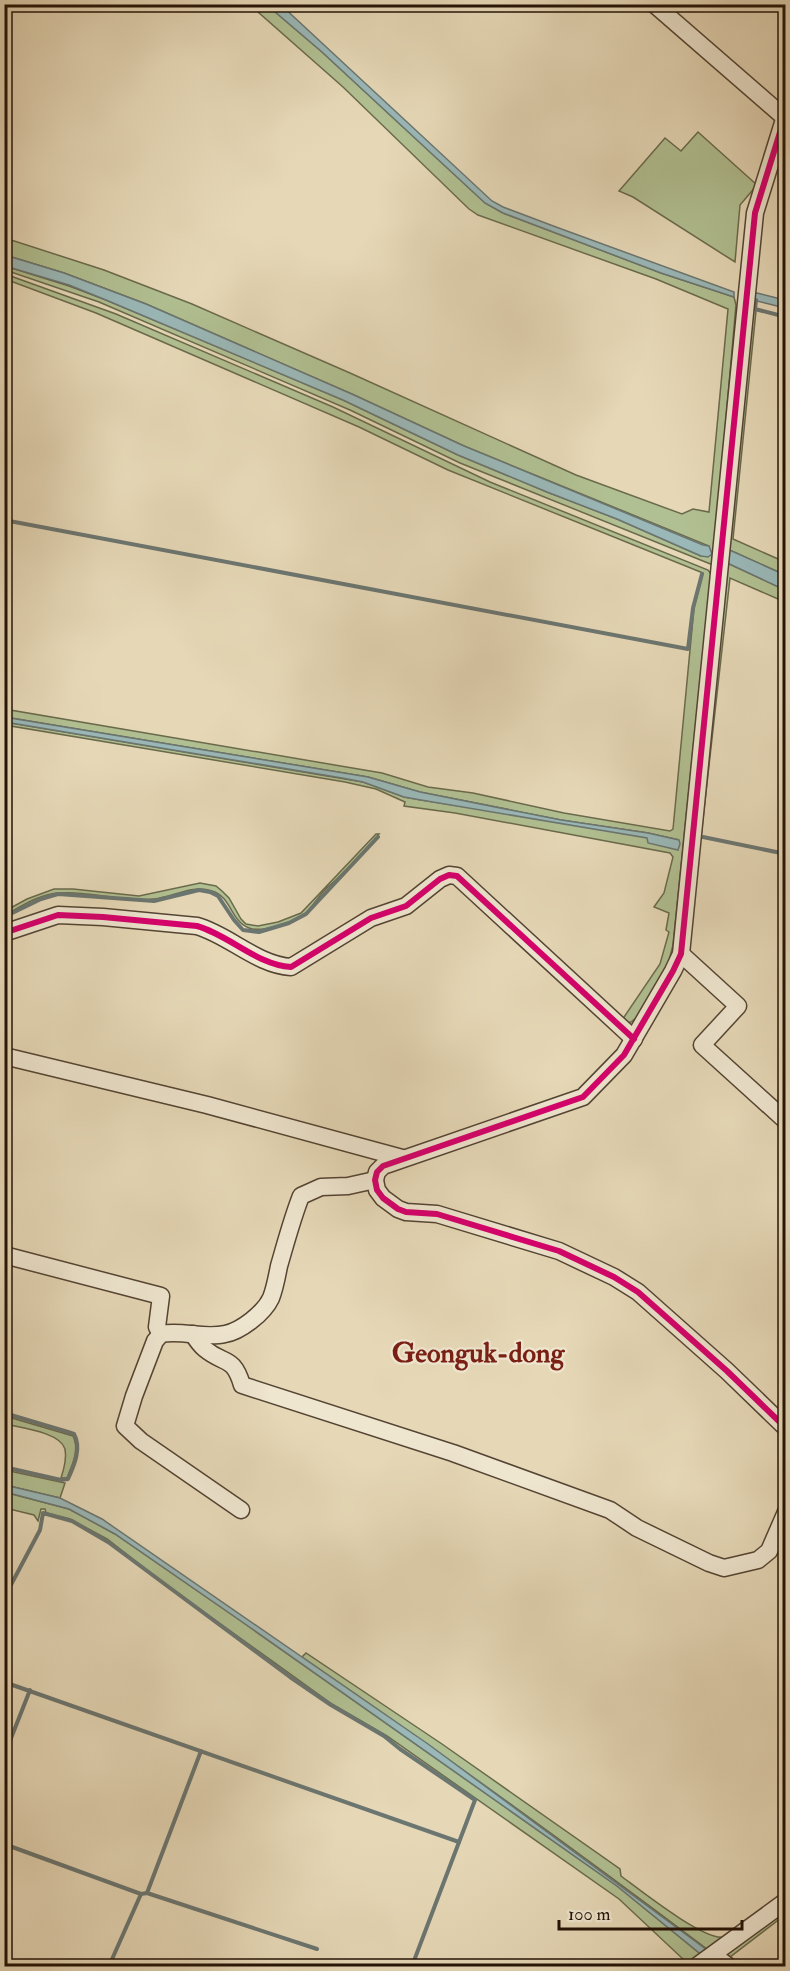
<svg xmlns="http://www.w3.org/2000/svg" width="790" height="1971" font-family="'IM FELL Double Pica',serif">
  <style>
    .green { fill: #b1c092; stroke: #6a6a4c; stroke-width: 1.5 }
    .water { fill: #9ab8b8; stroke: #6b7671; stroke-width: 1.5 }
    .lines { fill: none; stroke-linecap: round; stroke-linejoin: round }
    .stream { stroke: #6b7671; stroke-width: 4 }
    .minor-casing { stroke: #544433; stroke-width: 19 }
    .minor { stroke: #efe6d0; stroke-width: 16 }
    .cycleway-casing { stroke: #efe6d0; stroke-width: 10 }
    .cycleway { stroke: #d6006c; stroke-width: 6 }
    .labels { text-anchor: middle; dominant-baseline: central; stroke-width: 4.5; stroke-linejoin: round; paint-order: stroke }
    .quarter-label { font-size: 28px; font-weight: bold; fill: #7a1f14; stroke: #efe6d0 }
  </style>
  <rect width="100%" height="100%" fill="#e6d8b7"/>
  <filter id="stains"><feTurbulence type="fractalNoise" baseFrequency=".00333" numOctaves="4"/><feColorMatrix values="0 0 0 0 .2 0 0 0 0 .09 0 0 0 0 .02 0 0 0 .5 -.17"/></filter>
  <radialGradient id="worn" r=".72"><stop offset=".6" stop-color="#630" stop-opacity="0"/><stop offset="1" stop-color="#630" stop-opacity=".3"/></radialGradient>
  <g class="green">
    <path d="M 250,5 L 267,5 L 322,52 L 485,203 L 503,213 L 661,273 L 734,297 L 736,305 L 715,543 L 712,554 L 713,565 L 460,463 L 350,410 L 99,302 L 5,270 L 5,266 L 69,286 L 106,300 L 343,400 L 458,455 L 547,492 L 617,519 L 701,556 L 709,546 L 464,446 L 354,395 L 146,304 L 64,273 L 5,255 L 5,238 L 104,270 L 192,304 L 350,373 L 576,475 L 682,514 L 693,509 L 709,512 L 728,309 L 656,279 L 478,215 L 469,209 L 343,87 Z"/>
    <path d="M 698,132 L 757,185 L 740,205 L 735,262 L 633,197 L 619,191 L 665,138 L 681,151 Z"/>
    <path d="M 5,274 L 116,314 L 333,407 L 490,482 L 708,570 L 711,574 L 673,945 L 666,972 L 637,1017 L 631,1022 L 620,1023 L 660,964 L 669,932 L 666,930 L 669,913 L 654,907 L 664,893 L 673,857 L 670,853 L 455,813 L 404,806 L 405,802 L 376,789 L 345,782 L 5,725 L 5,722 L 363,782 L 404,797 L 421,800 L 679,840 L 648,833 L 561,820 L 420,792 L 368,777 L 5,717 L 4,709 L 382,773 L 428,787 L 473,793 L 564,813 L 670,831 L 673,829 L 694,608 L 703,573 L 448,470 L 359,427 L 96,313 L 5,279 Z"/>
    <path d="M 749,299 L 755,300 L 754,310 L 756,311 L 733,539 L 785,562 L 785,575 L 725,548 Z"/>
    <path d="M 723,561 L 785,590 L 785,602 L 730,578 L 701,837 Z"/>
    <path d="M 376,834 L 379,834 C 363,852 347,871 329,886 C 319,894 314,906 305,914 C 295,922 261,933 249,928 C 230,921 232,897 212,891 C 192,884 174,897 154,899 C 122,903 91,890 59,893 C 39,894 22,906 5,915 L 5,911 L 27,899 L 54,889 L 73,889 L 139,896 L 200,883 L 216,886 L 222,891 L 229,898 L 241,919 L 246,924 L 258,926 L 278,922 L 301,913 Z"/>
    <path d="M 5,1416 L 73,1436 C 80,1450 72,1465 67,1478 L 61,1478 C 64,1469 67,1459 65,1449 C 60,1432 21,1428 5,1424 Z"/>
    <path d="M 5,1470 L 65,1483 L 60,1498 L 5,1485 Z"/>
    <path d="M 4,1492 L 69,1509 L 115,1534 L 238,1619 L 617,1886 L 703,1956 L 707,1949 C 574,1849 439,1751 302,1657 L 306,1653 L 442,1744 L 620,1869 L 621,1876 C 640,1890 703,1940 723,1937 L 785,1892 L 785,1898 L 701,1959 L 686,1966 L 671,1966 L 683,1959 L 619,1899 L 387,1736 L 332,1704 L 169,1587 L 107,1539 L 70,1519 L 46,1513 L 45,1509 L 41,1509 L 38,1521 L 34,1515 L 5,1508 Z"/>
    <path d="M 785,1909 L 785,1915 L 730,1957 L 725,1954 Z"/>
  </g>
  <g class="water">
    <path d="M 267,5 L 281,5 L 492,201 L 503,207 L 556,227 L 734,292 L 734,297 L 661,273 L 503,213 L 485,203 L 322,52 Z"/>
    <path d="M 5,255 L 64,273 L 146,304 L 354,395 L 464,446 L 703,545 L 709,546 L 712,554 L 708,557 L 701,556 L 617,519 L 547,492 L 458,455 L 343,400 L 106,300 L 69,285 L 5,266 Z"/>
    <path d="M 757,293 L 785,300 L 785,308 L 749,299 L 749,295 Z"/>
    <path d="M 725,548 L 785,575 L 785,590 L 723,561 Z"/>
    <path d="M 4,717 L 368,777 L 420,792 L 561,820 L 648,833 L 679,840 L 680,844 L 678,850 L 648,843 L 647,838 L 421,800 L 404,797 L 363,782 L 342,778 L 5,722 Z"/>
    <path d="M 5,1485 L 60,1498 L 102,1519 L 428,1744 L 707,1950 L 703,1956 L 617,1886 L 238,1619 L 115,1534 L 69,1509 L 5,1492 Z"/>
  </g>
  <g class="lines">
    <g class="stream">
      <path d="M 247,4 L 250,7"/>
      <path d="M 756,300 L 755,309 L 786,317"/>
      <path d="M 4,520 L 688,649 L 693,608 L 702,574"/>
      <path d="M 703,837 L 786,854"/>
      <path d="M 4,917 L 41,899 L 58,894 L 154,901 L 199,890 L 210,892 L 218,896 L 234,920 L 243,930 L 259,932 L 289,923 L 306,914 L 378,837"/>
      <path d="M 4,1413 L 68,1432 L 74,1434 C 82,1448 74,1466 68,1479 L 61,1480 L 4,1467"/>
      <path d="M 4,1598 L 40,1530 L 43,1513 L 72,1521 L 108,1542 L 290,1677 L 331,1705 L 384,1736 L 400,1749 L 475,1800 L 412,1966"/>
      <path d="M 4,1682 L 459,1842"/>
      <path d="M 4,1756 L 30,1690"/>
      <path d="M 4,1844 L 141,1894 L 147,1893 L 317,1949"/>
      <path d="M 147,1893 L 201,1751"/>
      <path d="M 109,1966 L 141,1894"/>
    </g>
    <g class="minor-casing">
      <g id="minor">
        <path d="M 654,4 L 784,117"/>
        <path d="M 786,113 L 755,213 L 681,954 L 673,971 L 624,1055 L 583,1097 L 383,1166 L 377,1172 L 375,1180 L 377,1190 L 383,1198 L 398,1209 L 406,1212 L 437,1214 L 559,1251 L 614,1277 L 638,1292 L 727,1371 L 786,1428"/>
        <path d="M 4,933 L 58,915 L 103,917 L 197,926 C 229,935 257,965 291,967 L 371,918 L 406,906 L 440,879 L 449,875 L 457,876 L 634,1039"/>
        <path d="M 681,954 L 738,1006 L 702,1045 L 786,1121"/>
        <path d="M 4,1056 L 207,1105 L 402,1158"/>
        <path d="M 4,1255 L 161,1296 L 157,1327 L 161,1334"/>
        <path d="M 193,1334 C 196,1339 200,1345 205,1349 C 224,1365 233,1355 242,1385 L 453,1453 L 610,1510 L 637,1528 L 709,1563 L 724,1568 L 758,1560 L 769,1551 L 786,1512"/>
        <path d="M 241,1510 L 141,1441 L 125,1426 L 134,1396 L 155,1341 L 161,1334 C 183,1330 204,1339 225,1334 C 241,1331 264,1313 271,1298 C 275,1288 277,1276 279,1266 C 286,1242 292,1219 301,1196 L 321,1187 L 348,1186 L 375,1180"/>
        <path d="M 713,1955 L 728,1966"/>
        <path d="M 697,1966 L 786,1901"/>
      </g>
    </g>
    <use href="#minor" class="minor"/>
    <g class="cycleway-casing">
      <g id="cycleway">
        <path d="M 786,113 L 755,213 L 681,954 L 673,971 L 624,1055 L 583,1097 L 383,1166 L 377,1172 L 375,1180 L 377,1190 L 383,1198 L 398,1209 L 406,1212 L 437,1214 L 559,1251 L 614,1277 L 638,1292 L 727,1371 L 786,1428"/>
        <path d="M 4,933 L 58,915 L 103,917 L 197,926 C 229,935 257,965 291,967 L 371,918 L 406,906 L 440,879 L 449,875 L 457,876 L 634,1039"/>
      </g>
    </g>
    <use href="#cycleway" class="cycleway"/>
  </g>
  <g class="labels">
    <g class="quarter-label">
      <text x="478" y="1353">Geonguk-dong</text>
    </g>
  </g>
  <rect width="790" height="1971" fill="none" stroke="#e6d8b7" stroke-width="24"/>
  <rect x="6" y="6" width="778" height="1959" fill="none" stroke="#241307" stroke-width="3"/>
  <rect x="12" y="12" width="766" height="1947" fill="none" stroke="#241307" stroke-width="1.5"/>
  <path d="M559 1920v9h183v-9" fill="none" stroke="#241307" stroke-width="3"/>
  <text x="568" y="1920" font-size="18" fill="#241307" stroke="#efe6d0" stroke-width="4.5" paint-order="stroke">100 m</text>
  <rect width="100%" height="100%" filter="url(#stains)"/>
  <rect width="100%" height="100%" fill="url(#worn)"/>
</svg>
